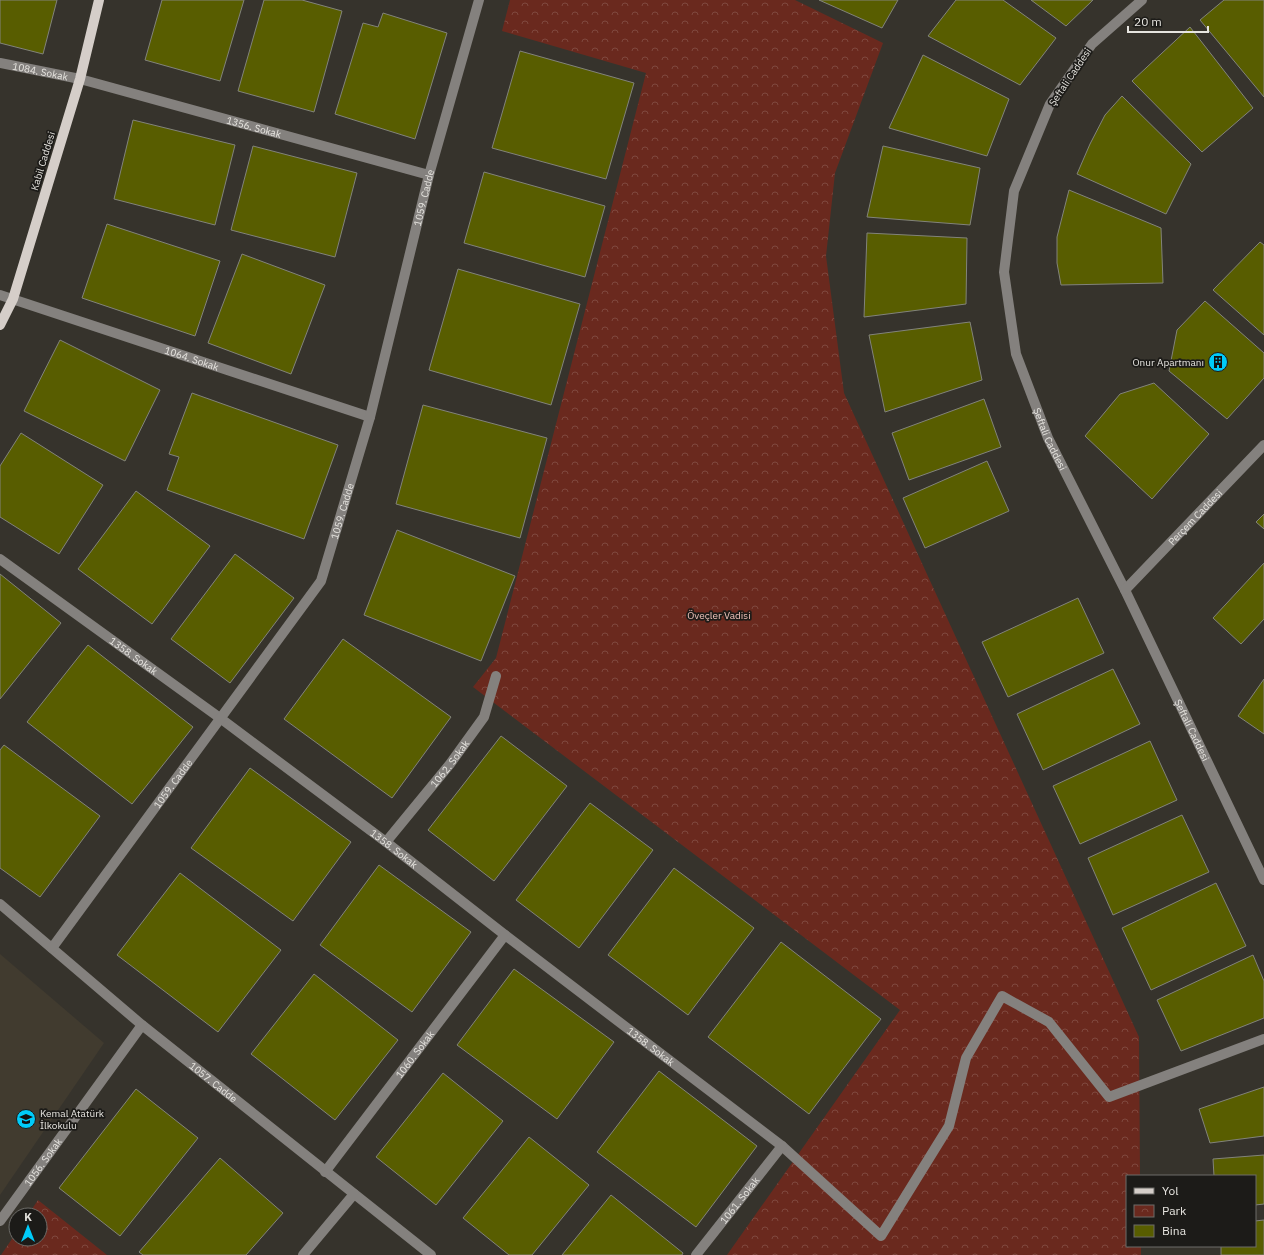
<svg xmlns="http://www.w3.org/2000/svg" width="1264" height="1255" font-family="'IBM Plex Sans',sans-serif">
  <style>
    .built { fill: #413b2f }
    .park { fill: url(#park-crowns) }
    .building { fill: #585d00; stroke: #82837b }
    .lines { fill: none; stroke-linecap: round; stroke-linejoin: round }
    .minor { stroke: #84817e; stroke-width: 10 }
    .major { stroke: #d5cec9; stroke-width: 10 }
    .labels { text-anchor: middle; dominant-baseline: central; stroke-width: 3.5; stroke-linejoin: round; paint-order: stroke }
    .street-label { font-size: 10px; fill: #e7e5e0; stroke: #1c1b18 }
    .poi-label { font-size: 10px; fill: #e7e5e0; stroke: #1c1b18; text-anchor: end }
    .park-label { font-size: 10px; fill: #f1c4bb; stroke: #1c1b18 }
  </style>
  <defs>
    <pattern id="park-crowns" width="20" height="18" patternUnits="userSpaceOnUse"><rect width="20" height="18" fill="#6a291e"/><path d="M2 6a3 3 0 1 1 6 0M12 15a3 3 0 1 1 6 0" fill="none" stroke="#7f483e"/></pattern>
  </defs>
  <rect width="100%" height="100%" fill="#36332c"/>
  <path class="built" d="M 0,954 L 104,1043 L 0,1195 Z"/>
  <g class="park">
    <path d="M 510,0 L 795,0 L 883,43 L 835,173 L 826,256 L 844,393 L 1139,1037 L 1140,1176 L 1127,1176 L 1127,1246 L 1141,1246 L 1141,1255 L 727,1255 L 900,1010 L 473,687 L 496,658 L 646,73 L 502,31 Z"/>
    <path d="M 38,1200 L 107,1255 L 1,1255 L 16,1233 L 16,1239 L 40,1239 L 40,1215 L 28,1215 Z"/>
  </g>
  <g class="building">
    <path d="M 0,0 L 57,0 L 43,54 L 0,43 Z"/>
    <path d="M 162,0 L 244,0 L 220,81 L 145,60 Z"/>
    <path d="M 264,0 L 302,0 L 342,11 L 314,112 L 238,91 Z"/>
    <path d="M 819,0 L 898,0 L 882,28 Z"/>
    <path d="M 956,0 L 1003,0 L 1056,38 L 1020,85 L 928,36 Z"/>
    <path d="M 1031,0 L 1093,0 L 1066,26 Z"/>
    <path d="M 1224,0 L 1264,0 L 1264,97 L 1200,20 Z"/>
    <path d="M 383,13 L 447,33 L 415,139 L 335,114 L 363,23 L 378,27 Z"/>
    <path d="M 1190,27 L 1253,108 L 1202,152 L 1132,81 Z"/>
    <path d="M 520,51 L 634,83 L 606,179 L 492,148 Z"/>
    <path d="M 923,55 L 1009,99 L 987,156 L 889,128 Z"/>
    <path d="M 1122,96 L 1191,164 L 1166,214 L 1077,174 L 1090,144 L 1105,115 Z"/>
    <path d="M 133,120 L 235,145 L 215,225 L 114,199 Z"/>
    <path d="M 253,146 L 357,173 L 335,257 L 231,230 Z"/>
    <path d="M 883,146 L 980,168 L 970,225 L 867,217 Z"/>
    <path d="M 484,172 L 605,206 L 585,277 L 464,243 Z"/>
    <path d="M 1069,190 L 1161,228 L 1163,283 L 1061,285 L 1057,263 L 1057,237 Z"/>
    <path d="M 107,224 L 220,261 L 195,336 L 82,298 Z"/>
    <path d="M 867,233 L 967,238 L 966,304 L 864,317 Z"/>
    <path d="M 1260,242 L 1264,245 L 1264,335 L 1213,290 Z"/>
    <path d="M 242,254 L 325,285 L 291,374 L 208,343 Z"/>
    <path d="M 458,269 L 580,304 L 551,405 L 429,370 Z"/>
    <path d="M 1205,301 L 1264,353 L 1264,378 L 1227,419 L 1169,371 L 1177,330 Z"/>
    <path d="M 970,322 L 982,380 L 885,412 L 869,335 Z"/>
    <path d="M 60,340 L 160,390 L 125,461 L 24,411 Z"/>
    <path d="M 1154,383 L 1209,434 L 1152,499 L 1085,436 L 1120,394 Z"/>
    <path d="M 192,393 L 338,445 L 304,539 L 167,490 L 179,457 L 169,454 Z"/>
    <path d="M 984,399 L 1001,447 L 909,480 L 892,433 Z"/>
    <path d="M 423,405 L 547,438 L 520,538 L 396,504 Z"/>
    <path d="M 21,433 L 103,485 L 59,554 L 0,517 L 0,466 Z"/>
    <path d="M 987,461 L 1009,511 L 925,548 L 903,498 Z"/>
    <path d="M 136,491 L 210,546 L 152,624 L 78,569 Z"/>
    <path d="M 1264,514 L 1264,529 L 1256,522 Z"/>
    <path d="M 397,530 L 515,576 L 481,661 L 364,615 Z"/>
    <path d="M 235,554 L 294,598 L 230,683 L 171,639 Z"/>
    <path d="M 1264,563 L 1264,619 L 1241,644 L 1213,618 Z"/>
    <path d="M 0,574 L 61,623 L 0,699 Z"/>
    <path d="M 1078,598 L 1104,653 L 1008,697 L 982,642 Z"/>
    <path d="M 343,639 L 451,717 L 392,798 L 284,719 Z"/>
    <path d="M 88,645 L 193,727 L 132,804 L 27,722 Z"/>
    <path d="M 1113,669 L 1140,724 L 1043,770 L 1017,714 Z"/>
    <path d="M 1264,679 L 1264,734 L 1238,716 Z"/>
    <path d="M 501,736 L 567,786 L 494,881 L 428,830 Z"/>
    <path d="M 1150,741 L 1177,800 L 1080,844 L 1053,786 Z"/>
    <path d="M 4,745 L 100,816 L 40,897 L 0,868 L 0,750 Z"/>
    <path d="M 250,768 L 351,842 L 293,921 L 191,848 Z"/>
    <path d="M 590,803 L 653,850 L 579,948 L 516,900 Z"/>
    <path d="M 1182,815 L 1209,872 L 1113,915 L 1088,858 Z"/>
    <path d="M 379,865 L 471,932 L 412,1012 L 320,945 Z"/>
    <path d="M 674,868 L 754,928 L 688,1015 L 608,955 Z"/>
    <path d="M 180,873 L 281,950 L 218,1032 L 117,955 Z"/>
    <path d="M 1216,883 L 1246,946 L 1151,990 L 1122,928 Z"/>
    <path d="M 781,942 L 881,1019 L 809,1114 L 708,1037 Z"/>
    <path d="M 1253,955 L 1264,981 L 1264,1018 L 1181,1051 L 1157,1000 Z"/>
    <path d="M 514,969 L 614,1042 L 557,1119 L 457,1045 Z"/>
    <path d="M 314,974 L 398,1040 L 335,1120 L 251,1054 Z"/>
    <path d="M 659,1071 L 757,1146 L 696,1227 L 597,1152 Z"/>
    <path d="M 443,1073 L 503,1121 L 436,1205 L 376,1157 Z"/>
    <path d="M 1264,1087 L 1264,1136 L 1210,1143 L 1199,1109 Z"/>
    <path d="M 136,1089 L 198,1138 L 120,1236 L 59,1188 Z"/>
    <path d="M 529,1137 L 589,1185 L 532,1255 L 509,1255 L 463,1218 Z"/>
    <path d="M 1264,1155 L 1264,1204 L 1255,1205 L 1255,1176 L 1214,1176 L 1213,1159 Z"/>
    <path d="M 220,1158 L 283,1213 L 246,1255 L 143,1255 L 139,1252 Z"/>
    <path d="M 611,1195 L 683,1253 L 682,1255 L 562,1255 Z"/>
    <path d="M 1264,1220 L 1264,1255 L 1221,1255 L 1221,1246 L 1255,1246 L 1255,1221 Z"/>
  </g>
  <g class="lines">
    <g class="minor">
      <path id="s1" d="M 1142,0 L 1092,44 L 1050,104 L 1014,191 L 1004,272 L 1016,354 L 1048,438 L 1125,590 L 1264,880"/>
      <path id="s2" d="M 0,63 L 80,79 L 429,175"/>
      <path id="s3" d="M 0,295 L 370,417"/>
      <path id="s4" d="M 0,559 L 220,718 L 386,842 L 505,935 L 782,1146 L 881,1236 L 949,1126 L 966,1058 L 1002,996 L 1049,1022 L 1109,1097 L 1264,1039"/>
      <path id="s5" d="M 1125,590 L 1264,445"/>
      <path id="s6" d="M 386,842 L 450,764 L 484,717 L 496,676"/>
      <path id="s7" d="M 0,904 L 142,1025 L 431,1255"/>
      <path id="s8" d="M 52,948 L 321,581 L 370,417 L 429,175 L 479,0"/>
      <path id="s9" d="M 325,1172 L 505,935"/>
      <path id="s10" d="M 0,1221 L 142,1025"/>
      <path d="M 303,1255 L 354,1194"/>
      <path id="s11" d="M 696,1255 L 782,1146"/>
    </g>
    <path class="major" d="M 0,325 L 13,299 L 80,79 L 99,0"/>
  </g>
  <defs>
    <g id="building-disc" transform="scale(1)"><circle r="9.5" fill="#00cbf9" stroke="#1c1b18"/><path d="M-4-6H4V6H1V3H-1V6H-4ZM-2.5-4.3h1.7v1.8h-1.7ZM.8-4.3h1.7v1.8H.8ZM-2.5-1h1.7V.8h-1.7ZM.8-1h1.7V.8H.8Z" fill="#111"/></g>
    <g id="school-disc" transform="scale(1)"><circle r="9.5" fill="#00cbf9" stroke="#1c1b18"/><path d="M0-5L7-2L0 1L-7-2ZM-4 1L0 2.5L4 1V4Q0 6-4 4Z" fill="#111"/></g>
  </defs>
  <g fill-rule="evenodd">
    <use href="#building-disc" x="1218" y="362"/>
    <use href="#school-disc" x="26" y="1119"/>
  </g>
  <g class="labels">
    <g class="street-label">
      <text stroke="none"><textPath href="#s2" startOffset="41">1084. Sokak</textPath></text>
      <text transform="translate(1070 77) rotate(-56)">Şeftali Caddesi</text>
      <text stroke="none"><textPath href="#s2" startOffset="262">1356. Sokak</textPath></text>
      <text transform="translate(43 161) rotate(-73)">Kabil Caddesi</text>
      <text stroke="none"><textPath href="#s8" startOffset="852">1059. Cadde</textPath></text>
      <text stroke="none"><textPath href="#s3" startOffset="202">1064. Sokak</textPath></text>
      <text stroke="none"><textPath href="#s1" startOffset="490">Şeftali Caddesi</textPath></text>
      <text stroke="none"><textPath href="#s8" startOffset="528">1059. Cadde</textPath></text>
      <text stroke="none"><textPath href="#s5" startOffset="101">Perçem Caddesi</textPath></text>
      <text stroke="none"><textPath href="#s4" startOffset="165">1358. Sokak</textPath></text>
      <text stroke="none"><textPath href="#s1" startOffset="814">Şeftali Caddesi</textPath></text>
      <text stroke="none"><textPath href="#s6" startOffset="101">1062. Sokak</textPath></text>
      <text stroke="none"><textPath href="#s8" startOffset="204">1059. Cadde</textPath></text>
      <text stroke="none"><textPath href="#s4" startOffset="489">1358. Sokak</textPath></text>
      <text stroke="none"><textPath href="#s4" startOffset="813">1358. Sokak</textPath></text>
      <text stroke="none"><textPath href="#s9" startOffset="148">1060. Sokak</textPath></text>
      <text stroke="none"><textPath href="#s7" startOffset="278">1057. Cadde</textPath></text>
      <text stroke="none"><textPath href="#s10" startOffset="73">1056. Sokak</textPath></text>
      <text stroke="none"><textPath href="#s11" startOffset="70">1061. Sokak</textPath></text>
    </g>
    <g class="poi-label">
      <text x="1204" y="362">Onur Apartmanı</text>
      <text x="40" y="1113" text-anchor="start">Kemal Atatürk<tspan x="40" dy="12">İlkokulu</tspan></text>
    </g>
    <g class="park-label">
      <text x="719" y="615">Öveçler Vadisi</text>
    </g>
  </g>
  <rect x="1126" y="1175" width="130" height="72" fill="#1c1b18" stroke="#6d6c68"/>
  <rect x="1134" y="1188" width="20" height="6" fill="#d5cec9" stroke="#6d6c68"/>
  <text x="1162" y="1195" font-size="12" fill="#e7e5e0">Yol</text>
  <rect x="1134" y="1205" width="20" height="12" fill="url(#park-crowns)" stroke="#6d6c68"/>
  <text x="1162" y="1215" font-size="12" fill="#e7e5e0">Park</text>
  <rect x="1134" y="1225" width="20" height="12" fill="#585d00" stroke="#6d6c68"/>
  <text x="1162" y="1235" font-size="12" fill="#e7e5e0">Bina</text>
  <g transform="translate(28 1227)"><circle r="19" fill="#1c1b18" stroke="#6d6c68"/>
  <path d="M0-3L7 15L0 10L-7 15Z" fill="#00cbf9"/>
  <text y="-6" font-size="11" font-weight="bold" text-anchor="middle" fill="#e7e5e0">K</text>
  </g>
  <path d="M1128 26v6h80v-6" fill="none" stroke="#e7e5e0" stroke-width="2"/>
  <text x="1134" y="26" font-size="12" fill="#e7e5e0" stroke="#1c1b18" stroke-width="3" paint-order="stroke">20 m</text>
</svg>
